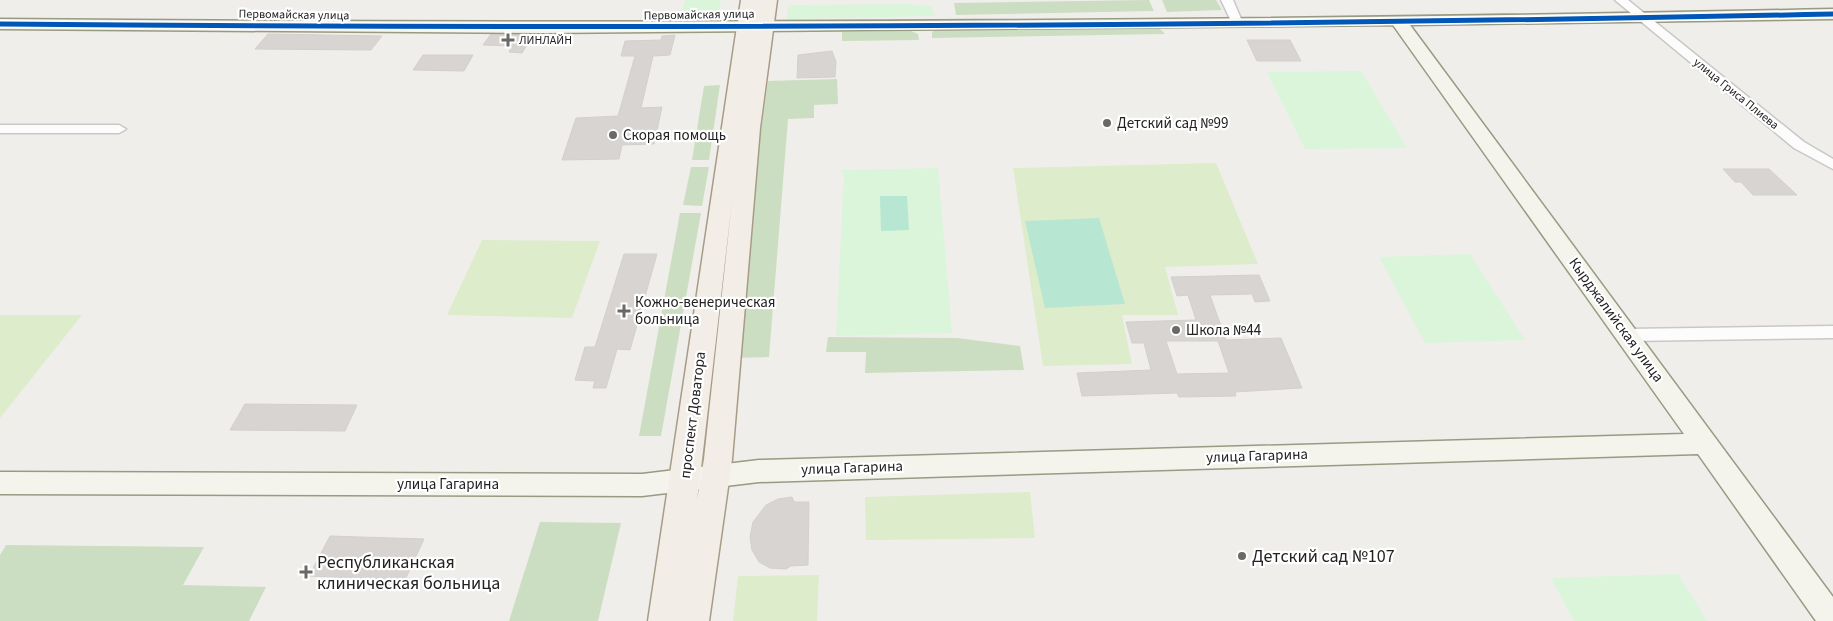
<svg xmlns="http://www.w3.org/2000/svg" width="1833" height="621" font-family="'Source Sans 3',sans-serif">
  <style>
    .grass { fill: #ddeccb }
    .forest { fill: #cbdec1 }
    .park { fill: #daf5da }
    .pitch { fill: #b7e6d2 }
    .building { fill: #d7d4d2; stroke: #d3d0cc; fill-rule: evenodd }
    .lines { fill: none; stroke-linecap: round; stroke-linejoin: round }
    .street-casing { stroke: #c9c8c7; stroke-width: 3 }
    .secondary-casing { stroke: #999a82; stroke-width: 3 }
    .primary-casing { stroke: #a79c86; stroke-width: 3 }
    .street { fill: #fdfcfc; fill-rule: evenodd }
    .secondary { fill: #f4f4ed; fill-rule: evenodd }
    .primary { fill: #f3ede7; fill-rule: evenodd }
    .cycleway-casing { stroke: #fff; stroke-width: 8 }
    .cycleway { stroke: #0057b8; stroke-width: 5 }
    .poi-dot { fill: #6a6968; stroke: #fff; stroke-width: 2 }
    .labels { text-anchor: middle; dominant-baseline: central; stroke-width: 4.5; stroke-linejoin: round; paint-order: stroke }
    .far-street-label { font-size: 12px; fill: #222; stroke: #fff }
    .far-poi-label { font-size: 12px; fill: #222; stroke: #fff; text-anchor: start }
    .poi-label { font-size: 15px; fill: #222; stroke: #fff; text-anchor: start }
    .street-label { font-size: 15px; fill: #222; stroke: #fff }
    .near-poi-label { font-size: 18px; fill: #222; stroke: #fff; text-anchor: start }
  </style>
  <rect width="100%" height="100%" fill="#f0eeeb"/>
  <g class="grass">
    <path d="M 1216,163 L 1258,264 L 1165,267 L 1178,315 L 1122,315 L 1132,364 L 1043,366 L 1013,168 Z"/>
    <path d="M 482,240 L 600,241 L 572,318 L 447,315 Z"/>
    <path d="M 0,315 L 82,315 L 0,418 Z"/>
    <path d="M 1030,492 L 1035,538 L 866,540 L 865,497 Z"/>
    <path d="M 819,575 L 817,621 L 733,621 L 738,576 Z"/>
  </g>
  <g class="forest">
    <path d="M 1149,0 L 1154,11 L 956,15 L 954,3 Z"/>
    <path d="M 1162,0 L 1216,0 L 1222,10 L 1167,12 Z"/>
    <path d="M 1158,27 L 1165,34 L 932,38 L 932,32 L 939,28 Z"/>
    <path d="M 911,31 L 918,34 L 919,40 L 842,41 L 842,32 Z"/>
    <path d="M 837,79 L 838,104 L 814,105 L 814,118 L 788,119 L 769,357 L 729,358 L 768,81 Z"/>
    <path d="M 720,85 L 709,160 L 692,160 L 704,86 Z"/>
    <path d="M 691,167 L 709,167 L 702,206 L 683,205 Z"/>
    <path d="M 680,213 L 701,213 L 661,436 L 639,436 Z"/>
    <path d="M 828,337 L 957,338 L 1020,346 L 1024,370 L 865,373 L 866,352 L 826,352 Z"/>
    <path d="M 540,522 L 621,523 L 598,621 L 509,621 Z"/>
    <path d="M 6,545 L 204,547 L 183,585 L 266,587 L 249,621 L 0,621 L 0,555 Z"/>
  </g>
  <g class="park">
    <path d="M 685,0 L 721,0 L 719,11 L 682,12 Z"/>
    <path d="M 910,4 L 932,7 L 935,16 L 787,19 L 788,5 Z"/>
    <path d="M 1361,71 L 1407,148 L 1305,149 L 1267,72 Z"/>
    <path d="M 938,168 L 952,333 L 836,336 L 844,174 L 840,170 Z"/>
    <path d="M 1470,254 L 1525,340 L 1425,343 L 1379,257 Z"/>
    <path d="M 1678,574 L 1707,621 L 1574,621 L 1551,578 Z"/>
  </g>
  <g class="pitch">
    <path d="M 880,196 L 907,196 L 909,230 L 881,231 Z"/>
    <path d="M 1099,218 L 1125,304 L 1045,308 L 1025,221 Z"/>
  </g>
  <g class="building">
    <path d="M 268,34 L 382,36 L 371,50 L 255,49 Z"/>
    <path d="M 491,34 L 533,35 L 522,53 L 509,52 L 512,46 L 483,45 Z"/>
    <path d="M 675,35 L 670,55 L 653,56 L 641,108 L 662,107 L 654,144 L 622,145 L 619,159 L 562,160 L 576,118 L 618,116 L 635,56 L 621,56 L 625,41 L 661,40 L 662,36 Z"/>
    <path d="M 1247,40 L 1290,40 L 1301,61 L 1257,61 Z"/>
    <path d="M 832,51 L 836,62 L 835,77 L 797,78 L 798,55 Z"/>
    <path d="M 423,55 L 473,55 L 464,71 L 413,70 Z"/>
    <path d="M 1723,169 L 1769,169 L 1797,195 L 1753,195 L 1741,182 L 1735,182 Z"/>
    <path d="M 624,254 L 657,254 L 630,350 L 617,349 L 606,388 L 593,388 L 595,381 L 575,380 L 585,347 L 595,347 Z"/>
    <path d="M 1259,275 L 1270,301 L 1255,302 L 1252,294 L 1210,295 L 1226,340 L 1281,338 L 1302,388 L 1235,392 L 1236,396 L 1179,397 L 1177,393 L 1082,396 L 1077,373 L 1151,370 L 1144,343 L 1132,343 L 1126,322 L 1196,320 L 1188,295 L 1177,296 L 1171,277 ZM 1166,341 L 1218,341 L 1229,373 L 1177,374 Z"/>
    <path d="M 245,404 L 357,405 L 345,431 L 230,430 Z"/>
    <path d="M 792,497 L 794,502 L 809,502 L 808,565 L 791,566 L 786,569 L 770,568 L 759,562 L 752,550 L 750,537 L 753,522 L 766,505 L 778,499 Z"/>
    <path d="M 330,536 L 424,539 L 405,580 L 309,576 Z"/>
  </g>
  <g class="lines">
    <g class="street-casing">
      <g id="street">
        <path d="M 1221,0 L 1233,0 L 1242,21 L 1240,23 L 1232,23 Z"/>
        <path d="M 1615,0 L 1628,0 L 1804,142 L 1833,159 L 1833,169 L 1794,148 Z"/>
        <path d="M 0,125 L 119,125 L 126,129 L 119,133 L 0,133 Z"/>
        <path d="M 1833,326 L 1833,338 L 1628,341 L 1622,339 L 1620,335 L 1622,331 L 1628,329 Z"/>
      </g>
    </g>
    <g class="secondary-casing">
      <path id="secondary" d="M 1833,9 L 1833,19 L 1410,25 L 1833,597 L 1833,621 L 1816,621 L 1698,454 L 759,482 L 642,496 L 0,494 L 0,472 L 642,474 L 759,460 L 1684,434 L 1393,25 L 542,33 L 0,29 L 0,19 C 611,24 1222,22 1833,9 Z"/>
    </g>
    <g class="primary-casing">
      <path id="primary" d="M 741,0 L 759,0 L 755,31 L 759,0 L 777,0 L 760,128 L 732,459 L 709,621 L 648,621 ZM 732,201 L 704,459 L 697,500 L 702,460 Z"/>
    </g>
    <use href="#street" class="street"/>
    <use href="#secondary" class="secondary"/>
    <use href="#primary" class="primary"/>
    <g class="cycleway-casing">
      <path id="cycleway" d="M 0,24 C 611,29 1222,27 1833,14"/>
    </g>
    <use href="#cycleway" class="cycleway"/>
  </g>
  <g class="poi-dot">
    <path d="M505.5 32.5h5v5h5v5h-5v5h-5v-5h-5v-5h5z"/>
    <circle cx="1107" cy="123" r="5"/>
    <circle cx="613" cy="135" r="5"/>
    <path d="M621.5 303.5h5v5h5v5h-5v5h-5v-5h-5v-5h5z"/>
    <circle cx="1176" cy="330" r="5"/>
    <circle cx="1242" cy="556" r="5"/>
    <path d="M303.5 564.5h5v5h5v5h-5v5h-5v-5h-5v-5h5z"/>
  </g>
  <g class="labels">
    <g class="far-street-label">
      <text transform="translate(294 15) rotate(1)">Первомайская улица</text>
      <text transform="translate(699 15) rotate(-1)">Первомайская улица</text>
      <text transform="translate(1736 94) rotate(39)">улица Гриса Плиева</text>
    </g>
    <g class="far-poi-label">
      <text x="519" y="40">ЛИНЛАЙН</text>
    </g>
    <g class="poi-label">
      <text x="1117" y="123">Детский сад №99</text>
      <text x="623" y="135">Скорая помощь</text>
      <text x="635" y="302">Кожно-венерическая<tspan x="635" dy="17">больница</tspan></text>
      <text x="1186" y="330">Школа №44</text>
    </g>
    <g class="street-label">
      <text transform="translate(1616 320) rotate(54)">Кырджалийская улица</text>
      <text transform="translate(693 415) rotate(-83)">проспект Доватора</text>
      <text transform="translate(1257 456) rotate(-2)">улица Гагарина</text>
      <text transform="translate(852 468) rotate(-2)">улица Гагарина</text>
      <text x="448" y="484">улица Гагарина</text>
    </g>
    <g class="near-poi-label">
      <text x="1252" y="556">Детский сад №107</text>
      <text x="317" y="562">Республиканская<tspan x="317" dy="21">клиническая больница</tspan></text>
    </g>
  </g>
</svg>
